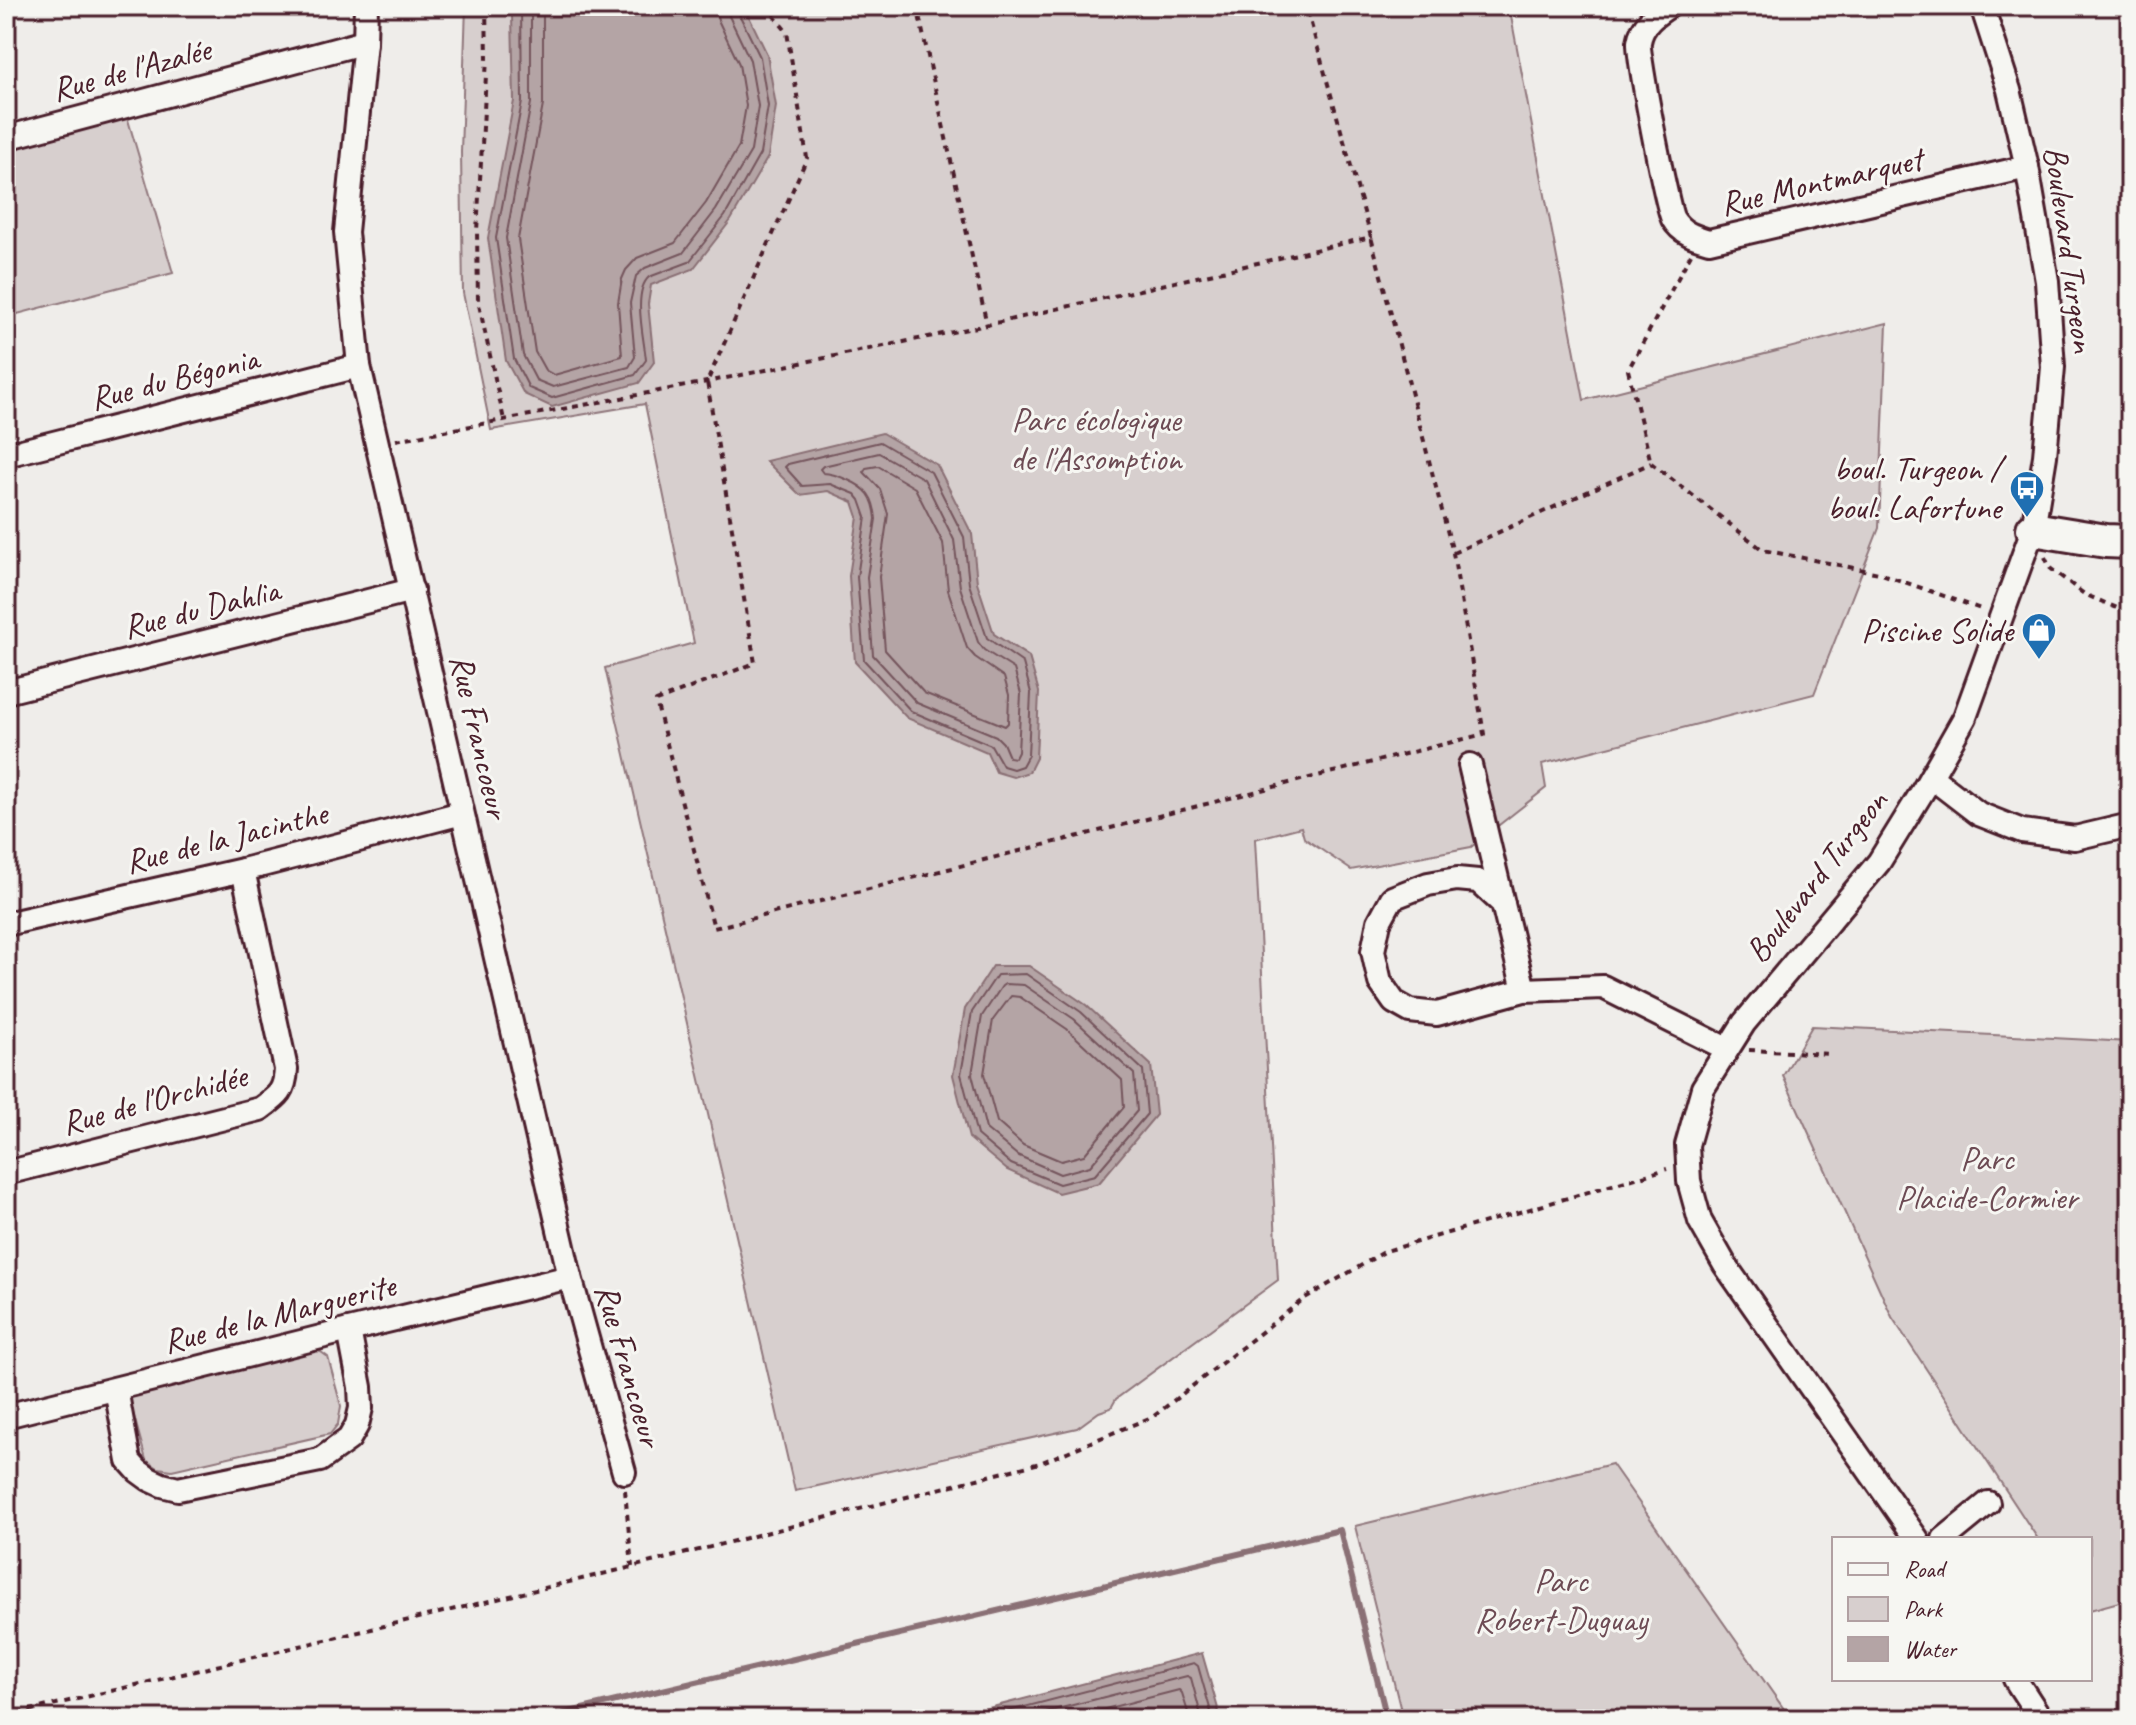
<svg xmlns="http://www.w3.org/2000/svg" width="2136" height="1725" font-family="Caveat,sans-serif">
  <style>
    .green { fill: #d7cfce; stroke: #90777c; stroke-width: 2 }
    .water { fill: #b4a4a5; stroke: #8a6f74; stroke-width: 2 }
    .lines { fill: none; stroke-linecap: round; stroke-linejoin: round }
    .shore { stroke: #74545c; stroke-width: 2 }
    .stream { stroke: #8a6f74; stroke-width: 6 }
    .street-casing { stroke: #4a1f2b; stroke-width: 28 }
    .secondary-casing { stroke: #4a1f2b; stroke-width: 38 }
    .path { stroke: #4a1f2b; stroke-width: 4; stroke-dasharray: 6 6; stroke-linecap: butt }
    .street { stroke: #f6f6f2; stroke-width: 22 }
    .secondary { stroke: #f6f6f2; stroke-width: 32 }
    .labels { text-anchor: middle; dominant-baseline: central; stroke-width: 6; stroke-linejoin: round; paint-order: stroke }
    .street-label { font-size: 34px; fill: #4a1f2b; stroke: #f6f6f2 }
    .park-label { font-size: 34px; fill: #6d4b54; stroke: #f6f6f2 }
    .poi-label { font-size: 34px; fill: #4a1f2b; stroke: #f6f6f2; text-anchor: end }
  </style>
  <rect width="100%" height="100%" fill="#efedea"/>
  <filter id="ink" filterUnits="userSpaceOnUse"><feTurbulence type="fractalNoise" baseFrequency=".0125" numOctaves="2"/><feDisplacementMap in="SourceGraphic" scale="16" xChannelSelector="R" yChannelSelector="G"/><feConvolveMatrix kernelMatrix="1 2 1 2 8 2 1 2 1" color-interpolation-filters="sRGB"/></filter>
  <g filter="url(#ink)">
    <g class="green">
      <path d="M 466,6 L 1509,6 L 1584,400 L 1887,323 L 1879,528 L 1814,694 L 1542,764 L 1546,788 L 1471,847 L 1351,870 L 1304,838 L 1301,827 L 1255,839 L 1278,1280 L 1116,1399 L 1111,1408 L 1099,1412 L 1077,1428 L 795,1491 L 605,668 L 694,643 L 645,404 L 491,430 L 463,293 L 461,152 Z"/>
      <path d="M 124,106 L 173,273 L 6,317 L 6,138 Z"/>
      <path d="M 1812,1026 L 2130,1042 L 2130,1599 L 2090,1610 L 2090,1539 L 2038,1539 L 1892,1317 L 1783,1076 Z"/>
      <path d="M 308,1349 L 321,1352 L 328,1357 L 341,1406 L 338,1424 L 330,1434 L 172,1470 L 158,1468 L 146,1460 L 129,1398 L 136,1390 Z"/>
      <path d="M 1612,1464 L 1791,1719 L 1403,1719 L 1355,1526 Z"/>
    </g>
    <g class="water">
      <path d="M 514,6 L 744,6 L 767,54 L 776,106 L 768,157 L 731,220 L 693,269 L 651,285 L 648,304 L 654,362 L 639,383 L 552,407 L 524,394 L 506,361 L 488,238 L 514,101 L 512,15 Z"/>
      <path d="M 882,433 L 937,465 L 972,534 L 977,582 L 994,634 L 1029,657 L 1039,692 L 1036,758 L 1029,772 L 1013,777 L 996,772 L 987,752 L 907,718 L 855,662 L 849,576 L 858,517 L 853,502 L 828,491 L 800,495 L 766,461 Z"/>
      <path d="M 993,966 L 1029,966 L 1086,1005 L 1151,1065 L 1156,1115 L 1099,1183 L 1058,1193 L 1007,1170 L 969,1138 L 953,1075 L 965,1009 Z"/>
      <path d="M 1202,1653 L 1221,1719 L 946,1719 Z"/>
    </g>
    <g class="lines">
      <g class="shore">
        <path d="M 521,6 L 522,102 L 496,238 L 514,359 L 529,388 L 552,398 L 635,375 L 646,360 C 644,338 632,292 649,277 L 689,262 L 725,216 L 760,154 L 768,106 L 760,57 L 738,12 L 738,6"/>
        <path d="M 531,6 L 531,103 L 506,238 L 523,355 L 536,380 L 553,387 L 629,367 L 635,357 L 630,303 L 636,276 L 645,268 L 683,253 L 716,210 L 751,151 L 758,106 L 750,60 L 729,16 L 727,6"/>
        <path d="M 543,6 L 543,105 L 518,239 L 535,352 L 545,370 L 554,375 L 622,356 L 618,303 L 622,279 L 626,270 L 637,258 L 675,243 L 706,203 L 739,146 L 746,106 L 739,64 L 718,20 L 715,6"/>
        <path d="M 880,442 L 931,472 L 964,537 L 969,584 L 987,638 L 1023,663 L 1031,693 L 1028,755 L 1022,766 L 1013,769 L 1003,766 L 991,745 L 911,711 L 864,660 L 857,577 L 866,517 L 860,500 L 855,494 L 830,484 L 802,486 L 785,467 L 788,464 Z"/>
        <path d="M 879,453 L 924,479 L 954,540 L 960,587 L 978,642 L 984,650 L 1014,669 L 1021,694 L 1018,752 L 1015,758 L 1009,757 L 1003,743 L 996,736 L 917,703 L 873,655 L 867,577 L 876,519 C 874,497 867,488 848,480 C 839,476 832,473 823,473 L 820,469 L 823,466 Z"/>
        <path d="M 878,466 L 915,488 L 943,543 L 948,590 L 967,648 L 975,657 L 1004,677 L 1009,695 L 1008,723 L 1005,726 L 924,693 L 885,650 L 879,577 L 888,514 L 880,489 L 864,472 L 866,468 Z"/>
        <path d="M 1026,974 L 1081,1012 L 1143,1070 L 1147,1114 L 1095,1175 L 1059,1184 L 1011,1164 L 977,1135 L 961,1074 L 972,1012 L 997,975 Z"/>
        <path d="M 1005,984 L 1024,985 L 1074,1019 L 1134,1074 L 1137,1111 L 1090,1166 L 1060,1174 L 1017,1155 L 986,1129 L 972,1074 L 982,1016 L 1002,986 Z"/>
        <path d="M 1011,996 L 1020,997 L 1067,1029 L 1122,1080 L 1124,1107 L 1084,1155 L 1061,1161 L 1023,1145 L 997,1122 L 984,1074 L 993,1020 Z"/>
        <path d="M 978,1719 L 1194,1663 L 1198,1666 L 1213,1719"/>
        <path d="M 1018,1719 L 1187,1676 L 1191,1678 L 1202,1719"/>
        <path d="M 1066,1719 L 1179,1690 L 1182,1693 L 1190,1719"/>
      </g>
      <path class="stream" d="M 540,1719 L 1340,1530 L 1387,1719"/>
      <g class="street-casing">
        <g id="street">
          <path d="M 366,6 L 365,42 L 346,232 L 359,366 L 570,1277 L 624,1472"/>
          <path d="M 1669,6 C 1655,15 1642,24 1639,42 C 1637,53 1667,209 1673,219 C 1681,233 1695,237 1709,241 L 2027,167"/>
          <path d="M 6,138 L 365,42"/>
          <path d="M 6,455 L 359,366"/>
          <path d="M 6,692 L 412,590"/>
          <path d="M 1470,765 L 1503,904"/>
          <path d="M 1931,777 L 1979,814 L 2022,831 L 2075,838 L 2130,825"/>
          <path d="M 6,924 L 243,870 L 462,813"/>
          <path d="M 1524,990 L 1503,904 L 1478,881 L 1457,879 L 1428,884 L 1392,898 L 1379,922 L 1373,951 L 1380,982 L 1394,1002 L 1410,1011 L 1437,1014 L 1524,990 L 1603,987 L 1727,1049"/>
          <path d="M 6,1173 L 260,1109 C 278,1096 285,1092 286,1069 L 243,870"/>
          <path d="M 116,1389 L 129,1461 L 138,1471 L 149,1479 L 162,1485 L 178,1489 L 320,1460 L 349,1439 L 357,1425 L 361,1408 L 360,1387 L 349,1330"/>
          <path d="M 6,1416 L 349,1330 L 570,1277"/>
          <path d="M 1917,1539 L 1725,1265 L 1700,1221 L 1689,1181 L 1687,1145 L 1703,1088 L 1744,1023 L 1879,862 L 1924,789 L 1965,717 L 2033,529 L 2045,456 L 2053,367 L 2047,281 L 2027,167 L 2009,90 L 1982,6"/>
          <path d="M 1944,1539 L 1988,1503"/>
          <path d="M 2015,1679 L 2041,1719"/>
        </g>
      </g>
      <g class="secondary-casing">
        <path id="secondary" d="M 2033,529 L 2106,541 L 2130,542"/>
      </g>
      <g class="path">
        <path d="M 486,6 L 487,58 L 477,231 L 478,300 L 504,420"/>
        <path d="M 766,6 L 787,32 L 807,158 L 707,382 L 755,663 L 656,701 L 714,928 L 1484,734 L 1453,553 L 1371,237"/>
        <path d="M 917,6 L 987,325"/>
        <path d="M 1691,254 L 1628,370 L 1651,463 L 1763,550 L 1879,573 L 1984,610"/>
        <path d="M 396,440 L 707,382 L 987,325 L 1371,237 L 1306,6"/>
        <path d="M 1453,553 L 1651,463"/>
        <path d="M 2045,557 L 2050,568 L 2084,594 L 2117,608 L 2130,605"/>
        <path d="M 1749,1050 L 1830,1054"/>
        <path d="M 625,1490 L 632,1567"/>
        <path d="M 6,1716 L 632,1567 L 1040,1463 L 1154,1416 L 1305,1298 L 1386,1251 L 1667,1169"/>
      </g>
      <use href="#street" class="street"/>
      <use href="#secondary" class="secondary"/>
    </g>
  </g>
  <defs>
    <g id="bus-pin" transform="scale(1.8)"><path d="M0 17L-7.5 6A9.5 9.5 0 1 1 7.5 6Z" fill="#1f6fb2" stroke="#f6f6f2"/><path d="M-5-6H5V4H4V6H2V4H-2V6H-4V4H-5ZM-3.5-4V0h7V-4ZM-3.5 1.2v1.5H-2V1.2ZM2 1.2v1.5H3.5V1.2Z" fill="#fff"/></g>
    <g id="shop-pin" transform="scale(1.8)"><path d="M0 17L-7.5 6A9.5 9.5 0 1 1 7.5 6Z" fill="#1f6fb2" stroke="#f6f6f2"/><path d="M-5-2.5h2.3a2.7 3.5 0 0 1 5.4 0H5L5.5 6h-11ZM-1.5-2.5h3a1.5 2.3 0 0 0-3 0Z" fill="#fff"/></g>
  </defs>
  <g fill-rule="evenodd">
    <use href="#bus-pin" x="2027" y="488"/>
    <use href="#shop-pin" x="2039" y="630"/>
  </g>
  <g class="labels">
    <g class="street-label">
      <text transform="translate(131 69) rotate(-15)">Rue de l'Azalée</text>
      <text transform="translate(1821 181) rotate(-13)">Rue Montmarquet</text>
      <text transform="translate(2070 249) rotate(82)">Boulevard Turgeon</text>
      <text transform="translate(174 378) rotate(-14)">Rue du Bégonia</text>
      <text transform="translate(201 608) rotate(-14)">Rue du Dahlia</text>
      <text transform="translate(480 736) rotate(77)">Rue Francoeur</text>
      <text transform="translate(226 837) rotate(-14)">Rue de la Jacinthe</text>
      <text transform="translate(1816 876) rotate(-52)">Boulevard Turgeon</text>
      <text transform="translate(154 1099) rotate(-15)">Rue de l'Orchidée</text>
      <text transform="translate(279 1313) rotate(-14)">Rue de la Marguerite</text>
      <text transform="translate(629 1365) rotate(74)">Rue Francoeur</text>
    </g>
    <g class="park-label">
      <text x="1096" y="419">Parc écologique<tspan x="1096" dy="39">de l'Assomption</tspan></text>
      <text x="1987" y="1158">Parc<tspan x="1987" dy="39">Placide-Cormier</tspan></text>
      <text x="1561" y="1580">Parc<tspan x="1561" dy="39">Robert-Duguay</tspan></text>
    </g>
    <g class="poi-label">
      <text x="2001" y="468">boul. Turgeon /<tspan x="2001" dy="39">boul. Lafortune</tspan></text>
      <text x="2013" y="630">Piscine Solide</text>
    </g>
  </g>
  <rect width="2136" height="1725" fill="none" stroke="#f6f6f2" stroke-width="32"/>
  <rect x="16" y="16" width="2104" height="1693" fill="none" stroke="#4a1f2b" stroke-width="3" filter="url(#ink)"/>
  <rect x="1832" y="1537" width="260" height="144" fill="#f6f6f2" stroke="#b1a0a2" stroke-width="2"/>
  <rect x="1848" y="1563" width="40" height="12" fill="#f6f6f2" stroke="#b1a0a2" stroke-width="2"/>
  <text x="1904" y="1577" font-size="24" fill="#4a1f2b">Road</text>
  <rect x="1848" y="1597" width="40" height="24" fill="#d7cfce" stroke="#b1a0a2" stroke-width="2"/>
  <text x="1904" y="1617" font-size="24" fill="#4a1f2b">Park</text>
  <rect x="1848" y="1637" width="40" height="24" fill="#b4a4a5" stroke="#b1a0a2" stroke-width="2"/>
  <text x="1904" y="1657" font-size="24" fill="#4a1f2b">Water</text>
</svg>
